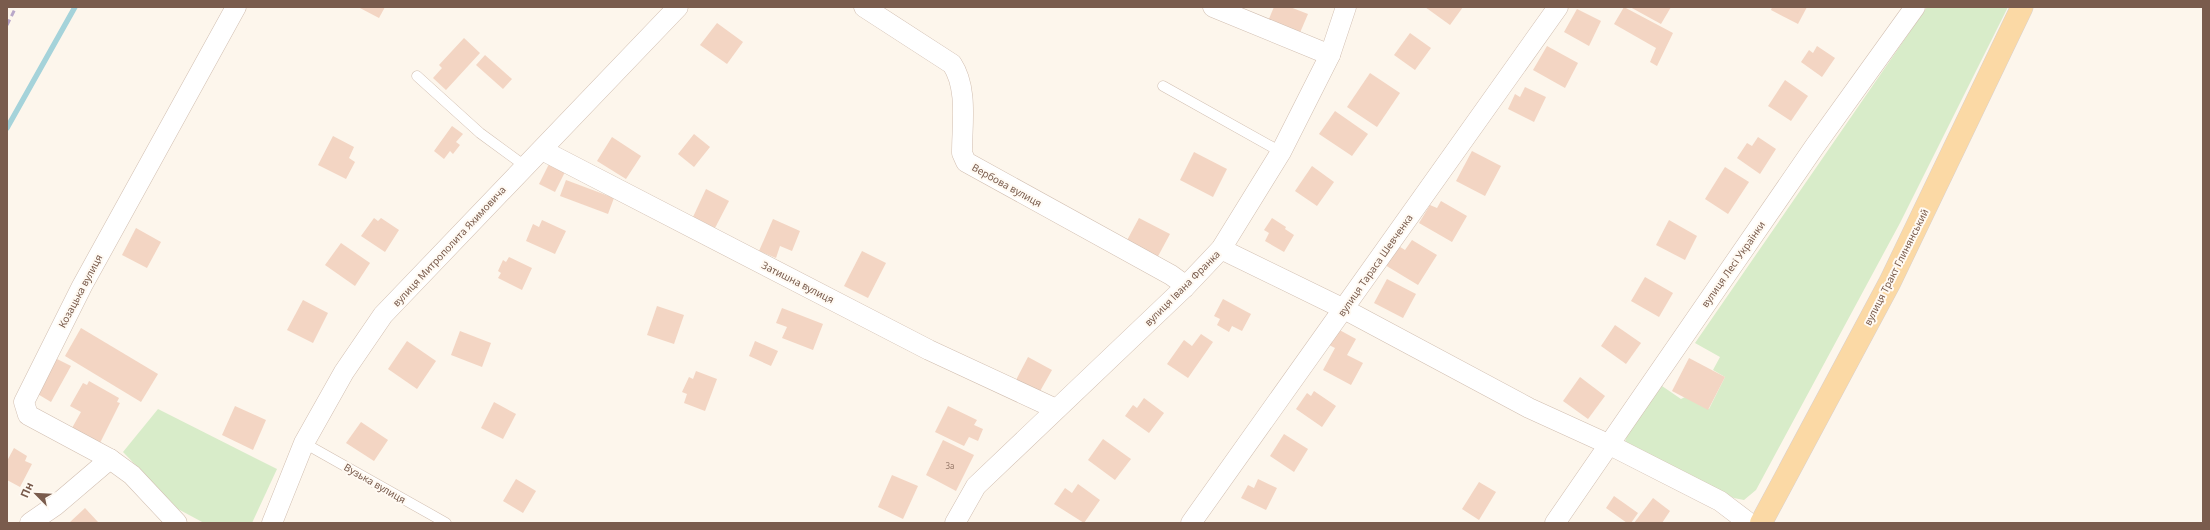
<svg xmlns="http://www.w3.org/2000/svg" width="2210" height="530" font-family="'Noto Sans',sans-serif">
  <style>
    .green { fill: #d8ecc9 }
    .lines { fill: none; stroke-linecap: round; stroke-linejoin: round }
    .stream { stroke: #a5d3da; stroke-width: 5.5 }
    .building { fill: #f3d5c3 }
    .service-casing { stroke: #d1beb0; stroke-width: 11 }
    .minor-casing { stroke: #d1beb0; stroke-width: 21 }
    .primary-casing { stroke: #dad1cd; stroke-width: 23 }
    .service { stroke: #fff; stroke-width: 10 }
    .minor { stroke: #fff; stroke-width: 20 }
    .primary { stroke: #fbd9a5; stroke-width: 22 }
    .rail { stroke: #b9a8c9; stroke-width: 3; stroke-dasharray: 6 4; stroke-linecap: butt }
    .labels { text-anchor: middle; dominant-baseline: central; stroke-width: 4; stroke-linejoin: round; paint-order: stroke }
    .number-label { font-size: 8px; fill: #987a6a }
    .street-label { font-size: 10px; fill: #7a5c4d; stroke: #fffaf3 }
  </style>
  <rect width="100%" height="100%" fill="#fdf6ec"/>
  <g class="green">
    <path d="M 1927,7 L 2008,7 L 1900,223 L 1756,490 L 1744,500 L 1734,498 L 1629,446 L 1625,442 L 1628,432 L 1662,386 L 1681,399 L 1685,397 L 1709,409 L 1725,377 L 1713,370 L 1720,357 L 1695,343 Z"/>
    <path d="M 158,409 L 277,469 L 252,523 L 204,523 L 178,509 L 123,452 Z"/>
  </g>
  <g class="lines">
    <path class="stream" d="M 7,128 L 75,7"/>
  </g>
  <g class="building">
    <path d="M 358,7 L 385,7 L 379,18 Z"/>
    <path d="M 1274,7 L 1290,7 L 1308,14 L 1299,35 L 1268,21 Z"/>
    <path d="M 1425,7 L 1463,7 L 1450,25 Z"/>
    <path d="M 1624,7 L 1673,33 L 1657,66 L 1650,62 L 1656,48 L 1614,24 Z"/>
    <path d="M 1630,7 L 1671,7 L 1661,24 Z"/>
    <path d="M 1772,7 L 1807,7 L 1798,24 L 1771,10 Z"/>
    <path d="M 1577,9 L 1601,21 L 1589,46 L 1564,32 Z"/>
    <path d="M 717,23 L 743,42 L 727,64 L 700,45 Z"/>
    <path d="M 1410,33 L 1431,48 L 1415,70 L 1394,55 Z"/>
    <path d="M 464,38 L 480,53 L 446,90 L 433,78 L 442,68 L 439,65 Z"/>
    <path d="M 1547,46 L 1578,63 L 1565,88 L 1533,70 Z"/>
    <path d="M 1817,46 L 1835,58 L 1822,77 L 1801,62 L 1809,50 L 1813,53 Z"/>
    <path d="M 485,55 L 512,79 L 503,89 L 476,65 Z"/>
    <path d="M 1370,73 L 1400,93 L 1377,127 L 1347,107 Z"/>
    <path d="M 1785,80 L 1808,96 L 1791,121 L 1768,106 Z"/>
    <path d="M 1525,87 L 1546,97 L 1534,122 L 1508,109 L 1515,94 L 1520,97 Z"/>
    <path d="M 1335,111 L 1368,134 L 1352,156 L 1319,134 Z"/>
    <path d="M 452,126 L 463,134 L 456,142 L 460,145 L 453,154 L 450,151 L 444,159 L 434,151 Z"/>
    <path d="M 694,134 L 710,147 L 694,167 L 678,154 Z"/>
    <path d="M 333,136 L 354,147 L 349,158 L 355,162 L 346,179 L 318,165 Z"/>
    <path d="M 612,137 L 641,156 L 626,179 L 597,161 Z"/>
    <path d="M 1758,137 L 1776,149 L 1760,174 L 1737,158 L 1747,143 L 1752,146 Z"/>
    <path d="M 1472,151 L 1501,166 L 1485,196 L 1456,181 Z"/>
    <path d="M 1194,152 L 1227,169 L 1213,197 L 1180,180 Z"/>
    <path d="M 549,164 L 565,172 L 555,192 L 539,184 Z"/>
    <path d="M 1312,166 L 1334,182 L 1317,206 L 1295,191 Z"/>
    <path d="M 1725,167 L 1749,182 L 1728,214 L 1705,199 Z"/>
    <path d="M 566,180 L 614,198 L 608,214 L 560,196 Z"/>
    <path d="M 706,189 L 729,201 L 715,228 L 693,217 Z"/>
    <path d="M 1441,201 L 1467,216 L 1452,242 L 1419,223 L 1430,205 L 1437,208 Z"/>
    <path d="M 374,218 L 378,221 L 381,218 L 399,230 L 385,252 L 361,236 Z"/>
    <path d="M 1139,218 L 1170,234 L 1156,260 L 1125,244 Z"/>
    <path d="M 1272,218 L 1286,227 L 1285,229 L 1294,235 L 1284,252 L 1265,241 L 1269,233 L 1264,230 Z"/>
    <path d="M 773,219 L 800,231 L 792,251 L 780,246 L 776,258 L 759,251 Z"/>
    <path d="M 542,220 L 566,231 L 555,254 L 526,241 L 533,224 L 539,227 Z"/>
    <path d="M 1669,220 L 1697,236 L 1685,260 L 1656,245 Z"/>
    <path d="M 136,228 L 161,242 L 147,268 L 122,255 Z"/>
    <path d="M 1412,240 L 1437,255 L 1418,285 L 1385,265 L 1397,245 L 1405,250 Z"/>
    <path d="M 341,243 L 370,263 L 355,286 L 325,265 Z"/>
    <path d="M 862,251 L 886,263 L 868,298 L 844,286 Z"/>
    <path d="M 509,257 L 532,268 L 522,290 L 498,278 L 501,273 L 498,271 L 503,260 L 506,262 Z"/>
    <path d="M 1645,277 L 1673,293 L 1659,317 L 1631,301 Z"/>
    <path d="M 1387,279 L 1416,294 L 1403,318 L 1374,303 Z"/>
    <path d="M 1223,299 L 1251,314 L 1242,331 L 1232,326 L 1229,332 L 1217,325 L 1220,319 L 1214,316 Z"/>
    <path d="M 303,300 L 328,313 L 313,343 L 287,330 Z"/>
    <path d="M 657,306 L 684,315 L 674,344 L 647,335 Z"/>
    <path d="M 782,308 L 823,324 L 813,350 L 782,338 L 787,327 L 776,323 Z"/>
    <path d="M 1615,325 L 1641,343 L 1626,364 L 1601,346 Z"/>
    <path d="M 1334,327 L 1356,339 L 1347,355 L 1363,363 L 1351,385 L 1323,370 L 1335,348 L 1325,343 Z"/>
    <path d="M 81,328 L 158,374 L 141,402 L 65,356 Z"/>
    <path d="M 460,331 L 491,343 L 482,367 L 451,355 Z"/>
    <path d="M 1201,334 L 1213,342 L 1188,378 L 1167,364 L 1184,340 L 1192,346 Z"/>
    <path d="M 407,341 L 436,361 L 417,389 L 388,369 Z"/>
    <path d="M 755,341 L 778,351 L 771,366 L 749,356 Z"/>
    <path d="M 1028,357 L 1052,370 L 1039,393 L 1016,380 Z"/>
    <path d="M 55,358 L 71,366 L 51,402 L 36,393 Z"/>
    <path d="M 1689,358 L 1725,377 L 1708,410 L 1672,391 Z"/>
    <path d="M 696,371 L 717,379 L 705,411 L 684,403 L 687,394 L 682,392 L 689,377 L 693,379 Z"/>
    <path d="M 1580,377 L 1605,396 L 1588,419 L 1563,401 Z"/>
    <path d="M 89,381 L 119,398 L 117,402 L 120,403 L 100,443 L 72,428 L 81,412 L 70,406 L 83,383 L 87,385 Z"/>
    <path d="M 1314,391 L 1336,406 L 1322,427 L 1296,409 L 1307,393 L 1311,396 Z"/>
    <path d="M 1144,398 L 1164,413 L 1149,433 L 1125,416 L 1133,405 L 1137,408 Z"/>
    <path d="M 494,402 L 516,414 L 503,439 L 481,428 Z"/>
    <path d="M 235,406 L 266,420 L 253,450 L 222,435 Z"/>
    <path d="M 948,406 L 977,420 L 974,425 L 983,429 L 978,441 L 969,437 L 964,446 L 935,432 Z"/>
    <path d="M 361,422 L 388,440 L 374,461 L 346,443 Z"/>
    <path d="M 1284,434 L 1308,449 L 1294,472 L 1270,456 Z"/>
    <path d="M 1103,439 L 1131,459 L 1115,480 L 1088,460 Z"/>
    <path d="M 943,440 L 974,455 L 956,491 L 926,475 Z"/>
    <path d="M 14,448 L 27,456 L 25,461 L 32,464 L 20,487 L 7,480 L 7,461 Z"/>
    <path d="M 892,475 L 918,486 L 903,519 L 878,507 Z"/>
    <path d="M 516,479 L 536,491 L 523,513 L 503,501 Z"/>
    <path d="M 1258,479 L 1277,488 L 1266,510 L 1241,498 L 1248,485 L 1254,488 Z"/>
    <path d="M 1479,482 L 1496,492 L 1479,520 L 1462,509 Z"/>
    <path d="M 1078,484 L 1100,500 L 1084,523 L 1054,504 L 1065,488 L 1072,493 Z"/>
    <path d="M 1614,496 L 1638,513 L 1631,523 L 1627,523 L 1606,508 Z"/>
    <path d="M 1653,498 L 1670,511 L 1662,523 L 1634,523 Z"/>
    <path d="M 85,508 L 98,522 L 69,523 Z"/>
  </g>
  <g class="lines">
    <g class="service-casing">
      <g id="service">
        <path d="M 417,76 L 480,133 L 525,166"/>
        <path d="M 1163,86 L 1281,152"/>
        <path d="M 304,443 L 446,523"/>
      </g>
    </g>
    <g class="minor-casing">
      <g id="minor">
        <path d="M 864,7 L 952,64 C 968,88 962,124 962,153 L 966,162 L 1171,275 L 1182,283 L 1184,288"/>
        <path d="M 1213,7 L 1330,55"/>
        <path d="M 542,150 L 929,350 L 1056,409"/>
        <path d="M 1221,249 L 1344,309 L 1529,408 L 1608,444 L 1720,501 L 1749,523"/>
        <path d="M 30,523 L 56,505 L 110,459"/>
        <path d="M 177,523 L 132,475 L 110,459 L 28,415 L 24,402 L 82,286 L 236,7"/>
        <path d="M 272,523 L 304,443 L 344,372 L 383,315 L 678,7"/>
        <path d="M 955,523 L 976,486 L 1184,288 L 1221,249 L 1281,152 L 1330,55 L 1346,7"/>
        <path d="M 1191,523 L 1558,7"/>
        <path d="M 1555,523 L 1815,146 L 1915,7"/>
      </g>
    </g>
    <g class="primary-casing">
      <path id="primary" d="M 1761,523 L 1890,282 L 2022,7"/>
    </g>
    <use href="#service" class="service"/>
    <use href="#minor" class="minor"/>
    <use href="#primary" class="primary"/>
    <path class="rail" d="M 7,25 L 16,7"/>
  </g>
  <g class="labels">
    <g class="number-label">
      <text x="950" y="465">3а</text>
    </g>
    <g class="street-label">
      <text transform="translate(1007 185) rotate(29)">Вербова вулиця</text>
      <text transform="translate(449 246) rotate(-47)">вулиця Митрополита Яхимовича</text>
      <text transform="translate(1733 264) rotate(-55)">вулиця Лесі Українки</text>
      <text transform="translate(1375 265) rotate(-55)">вулиця Тараса Шевченка</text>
      <text transform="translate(1896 267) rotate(-63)">вулиця Тракт Глинянський</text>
      <text transform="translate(798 282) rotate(27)">Затишна вулиця</text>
      <text transform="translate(1182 288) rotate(-45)">вулиця Івана Франка</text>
      <text transform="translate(80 291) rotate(-62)">Козацька вулиця</text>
      <text transform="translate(375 483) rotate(30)">Вузька вулиця</text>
    </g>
  </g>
  <rect width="2210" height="530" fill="none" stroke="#7a5c4d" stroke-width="16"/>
  <g transform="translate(36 494) rotate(294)" stroke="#fffaf3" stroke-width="3" paint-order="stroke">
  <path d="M0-3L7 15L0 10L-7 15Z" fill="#7a5c4d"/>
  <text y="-6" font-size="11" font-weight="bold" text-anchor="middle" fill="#7a5c4d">Пн</text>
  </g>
</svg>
